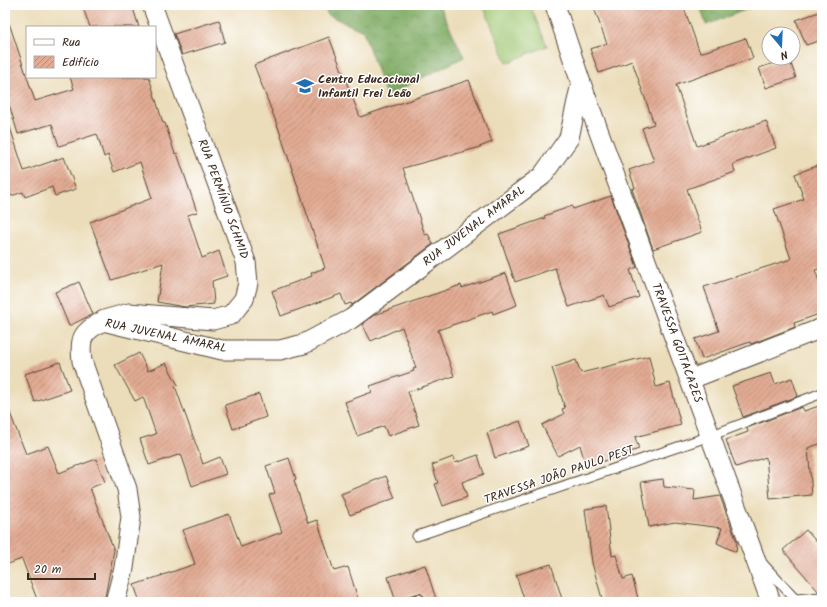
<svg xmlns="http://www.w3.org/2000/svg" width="827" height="607" font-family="Kalam,sans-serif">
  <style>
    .forest { fill: url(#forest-crowns); stroke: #5d6a40 }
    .pitch { fill: #9fc671; stroke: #6d7848 }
    .building { fill: url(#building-hatch) }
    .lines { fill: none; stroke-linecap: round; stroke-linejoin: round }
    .lane-casing { stroke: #554535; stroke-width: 11 }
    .street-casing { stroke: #554535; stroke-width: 21 }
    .lane { stroke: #fff; stroke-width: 9 }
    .street { stroke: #fff; stroke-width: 19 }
    .labels { text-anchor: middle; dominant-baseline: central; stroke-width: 3; stroke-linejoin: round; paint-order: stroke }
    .poi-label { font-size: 12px; font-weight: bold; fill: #3b2a1e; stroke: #fff; text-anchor: start }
    .street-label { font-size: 12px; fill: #3b2a1e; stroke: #fff }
  </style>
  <defs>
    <pattern id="forest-crowns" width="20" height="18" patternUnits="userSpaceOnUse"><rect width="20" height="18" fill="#7fab63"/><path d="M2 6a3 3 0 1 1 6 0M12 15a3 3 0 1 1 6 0" fill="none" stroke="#698b51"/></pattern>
    <pattern id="building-hatch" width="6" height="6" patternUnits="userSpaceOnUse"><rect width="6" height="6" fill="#e2aa93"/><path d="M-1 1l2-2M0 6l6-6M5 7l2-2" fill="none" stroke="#b88b77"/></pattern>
  </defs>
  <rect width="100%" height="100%" fill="#fff"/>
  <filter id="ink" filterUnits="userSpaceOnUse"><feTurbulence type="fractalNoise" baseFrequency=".025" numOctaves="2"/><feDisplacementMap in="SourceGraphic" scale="8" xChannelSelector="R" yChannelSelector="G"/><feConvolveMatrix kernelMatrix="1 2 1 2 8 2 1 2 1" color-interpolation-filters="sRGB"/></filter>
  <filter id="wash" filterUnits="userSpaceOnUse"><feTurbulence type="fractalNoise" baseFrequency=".012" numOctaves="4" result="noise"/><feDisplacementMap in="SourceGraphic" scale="16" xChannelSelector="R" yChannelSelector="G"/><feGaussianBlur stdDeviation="0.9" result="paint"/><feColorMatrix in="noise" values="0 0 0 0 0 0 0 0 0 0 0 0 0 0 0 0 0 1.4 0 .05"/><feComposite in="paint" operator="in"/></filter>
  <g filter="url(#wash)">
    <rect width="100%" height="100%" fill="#ebddb9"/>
    <g class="forest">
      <path d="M 323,5 L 439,5 L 464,57 L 386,96 L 363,31 L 328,15 Z"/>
      <path d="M 700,5 L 758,5 L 706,25 Z"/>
    </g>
    <path class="pitch" d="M 483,5 L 530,5 L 547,46 L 507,63 Z"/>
    <g id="blocks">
      <g class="building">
        <path d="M 82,5 L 132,5 L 139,27 L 90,27 Z"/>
        <path d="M 593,5 L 683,5 L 700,53 L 746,38 L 753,58 L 676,85 L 697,146 L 766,121 L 776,148 L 733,164 L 735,172 L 687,189 L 702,232 L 653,249 L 632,189 L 635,188 L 629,170 L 654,161 L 642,128 L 654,124 L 632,61 L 599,73 L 590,49 L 607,44 Z"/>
        <path d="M 822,11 L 822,40 L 806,45 L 796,20 Z"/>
        <path d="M 219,20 L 225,42 L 182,55 L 174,34 Z"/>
        <path d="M 9,23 L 35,101 L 74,89 L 70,77 L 149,77 L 163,123 L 165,123 L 175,154 L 177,153 L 197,212 L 188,215 L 202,258 L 219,251 L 227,276 L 212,281 L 214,304 L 185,307 L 157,302 L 163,263 L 112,280 L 90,222 L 152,198 L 140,162 L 114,172 L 108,155 L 104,157 L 97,134 L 59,146 L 52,124 L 18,134 L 5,91 L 5,24 Z"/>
        <path d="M 329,37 L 360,117 L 469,80 L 492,142 L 477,148 L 403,168 L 425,235 L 428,234 L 433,244 L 352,305 L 351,303 L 345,305 L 341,294 L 281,316 L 272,291 L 312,276 L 311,273 L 325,268 L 278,127 L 254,65 Z"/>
        <path d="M 789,58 L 796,78 L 766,88 L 759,68 Z"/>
        <path d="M 9,124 L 24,171 L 64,157 L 76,189 L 55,196 L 52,187 L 25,197 L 23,192 L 5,198 L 5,125 Z"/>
        <path d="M 822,164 L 822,268 L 815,270 L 822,289 L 822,313 L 794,323 L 795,327 L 751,344 L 750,342 L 702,359 L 695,339 L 719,331 L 704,287 L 791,259 L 774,209 L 804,199 L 795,174 Z"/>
        <path d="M 611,196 L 637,267 L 630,270 L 639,297 L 609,307 L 604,295 L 569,307 L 555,268 L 515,282 L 499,234 L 545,218 L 544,216 L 572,206 L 573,209 Z"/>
        <path d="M 506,273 L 517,305 L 493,314 L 492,311 L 438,330 L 454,376 L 408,392 L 419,425 L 388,436 L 384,426 L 357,436 L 345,402 L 372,392 L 370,386 L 414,371 L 413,369 L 416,368 L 402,327 L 371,341 L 362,324 L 374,315 L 461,285 L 462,288 Z"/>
        <path d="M 79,282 L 93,314 L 69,326 L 55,292 Z"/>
        <path d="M 139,353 L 148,371 L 166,363 L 178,385 L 175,386 L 203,464 L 220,457 L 226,474 L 192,486 L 181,454 L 149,465 L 140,439 L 156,434 L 143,397 L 135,401 L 115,365 Z"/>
        <path d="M 649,356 L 656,387 L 670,383 L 681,425 L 635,437 L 639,449 L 586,467 L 580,445 L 558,456 L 542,425 L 564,414 L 562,409 L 565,408 L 552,368 L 576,360 L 581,373 Z"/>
        <path d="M 60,362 L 70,390 L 35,402 L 25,374 Z"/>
        <path d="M 771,373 L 775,384 L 792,378 L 798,396 L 743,417 L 732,386 Z"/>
        <path d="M 259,394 L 266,417 L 233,429 L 225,405 Z"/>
        <path d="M 5,403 L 6,403 L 26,454 L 48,446 L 59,473 L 96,459 L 105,482 L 90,488 L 114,550 L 104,602 L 38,602 L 22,559 L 5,565 Z"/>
        <path d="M 822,405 L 822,443 L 808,448 L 812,495 L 770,499 L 766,457 L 736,467 L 726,440 L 748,432 L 747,428 L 802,407 L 804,411 Z"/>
        <path d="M 520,421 L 529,446 L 495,458 L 487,433 Z"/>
        <path d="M 478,455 L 484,474 L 462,482 L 467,497 L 443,506 L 435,484 L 438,483 L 432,465 L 453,457 L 455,463 Z"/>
        <path d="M 289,458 L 296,479 L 294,480 L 308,523 L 317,520 L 334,571 L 348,567 L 359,602 L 140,602 L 134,585 L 195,564 L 183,530 L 229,514 L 241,547 L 282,532 L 269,495 L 275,493 L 266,466 Z"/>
        <path d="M 386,476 L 395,498 L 350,515 L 341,494 Z"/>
        <path d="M 663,479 L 664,487 L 695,490 L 694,500 L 720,496 L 737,542 L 736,552 L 717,543 L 722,528 L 675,522 L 649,527 L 641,482 Z"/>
        <path d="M 606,506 L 612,556 L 616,555 L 623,579 L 632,576 L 639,602 L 603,602 L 592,563 L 585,509 Z"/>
        <path d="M 806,530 L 822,548 L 822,591 L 818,591 L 783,550 Z"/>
        <path d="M 551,564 L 563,602 L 525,602 L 516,575 Z"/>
        <path d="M 425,565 L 437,602 L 424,602 L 425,597 L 420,593 L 408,596 L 404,602 L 396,602 L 388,577 Z"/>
      </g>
    </g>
  </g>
  <g filter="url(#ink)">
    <use href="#blocks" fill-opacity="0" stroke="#554535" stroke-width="1"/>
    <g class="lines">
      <g class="lane-casing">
        <g id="lane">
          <path d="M 417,536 L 710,436 L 822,393"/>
          <path d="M 763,564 L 795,599 L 822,597"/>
          <path d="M 410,602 L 419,599"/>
        </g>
      </g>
      <g class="street-casing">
        <g id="street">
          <path d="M 555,5 L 581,83 L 771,602"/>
          <path d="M 104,320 L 129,313 L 213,320 L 231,315 L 244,299 L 248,283 L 246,262 L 152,5"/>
          <path d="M 691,379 L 822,328"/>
          <path d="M 115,602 L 124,568 L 131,517 L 127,489 L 82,361 C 79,338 82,332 103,321 L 222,350 L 280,350 L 304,344 L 351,319 L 542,176 L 569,138 L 581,83"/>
        </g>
      </g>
      <use href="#lane" class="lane"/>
      <use href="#street" class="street"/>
    </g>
  </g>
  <defs>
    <g id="school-bare" transform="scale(1.38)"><path d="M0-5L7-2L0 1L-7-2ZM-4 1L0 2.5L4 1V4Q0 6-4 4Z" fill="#1f6fb2" stroke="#fff" stroke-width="2.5" paint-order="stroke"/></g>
  </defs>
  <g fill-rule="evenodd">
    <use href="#school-bare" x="305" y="86"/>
  </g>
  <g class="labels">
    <g class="poi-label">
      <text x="318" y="79">Centro Educacional<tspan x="318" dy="14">Infantil Frei Leão</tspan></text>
    </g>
    <g class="street-label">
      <text transform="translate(223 199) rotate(70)">RUA PERMÍNIO SCHMID</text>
      <text transform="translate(474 226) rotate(-37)">RUA JUVENAL AMARAL</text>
      <text transform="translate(166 336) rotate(12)">RUA JUVENAL AMARAL</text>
      <text transform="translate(677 343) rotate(70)">TRAVESSA GOITACAZES</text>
      <text transform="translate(559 475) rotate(-19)">TRAVESSA JOÃO PAULO PEST</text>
    </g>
  </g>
  <rect width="827" height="607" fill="none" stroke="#fff" stroke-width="20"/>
  <rect x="26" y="26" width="130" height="52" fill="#ffffff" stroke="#b1aaa5"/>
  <rect x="34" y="39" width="20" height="6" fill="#ffffff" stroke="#b1aaa5"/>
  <text x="62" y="46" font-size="12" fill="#3b2a1e">Rua</text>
  <rect x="34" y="56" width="20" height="12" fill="url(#building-hatch)" stroke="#b1aaa5"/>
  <text x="62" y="66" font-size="12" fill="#3b2a1e">Edifício</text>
  <g transform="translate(781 46) rotate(161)"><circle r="19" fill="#ffffff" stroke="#b1aaa5"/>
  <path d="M0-3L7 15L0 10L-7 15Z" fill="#1f6fb2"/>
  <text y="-6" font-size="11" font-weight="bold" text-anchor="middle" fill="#3b2a1e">N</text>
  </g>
  <path d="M28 573v6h67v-6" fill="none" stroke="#3b2a1e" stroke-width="2"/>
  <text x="34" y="573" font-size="12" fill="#3b2a1e" stroke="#ffffff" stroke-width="3" paint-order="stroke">20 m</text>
</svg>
